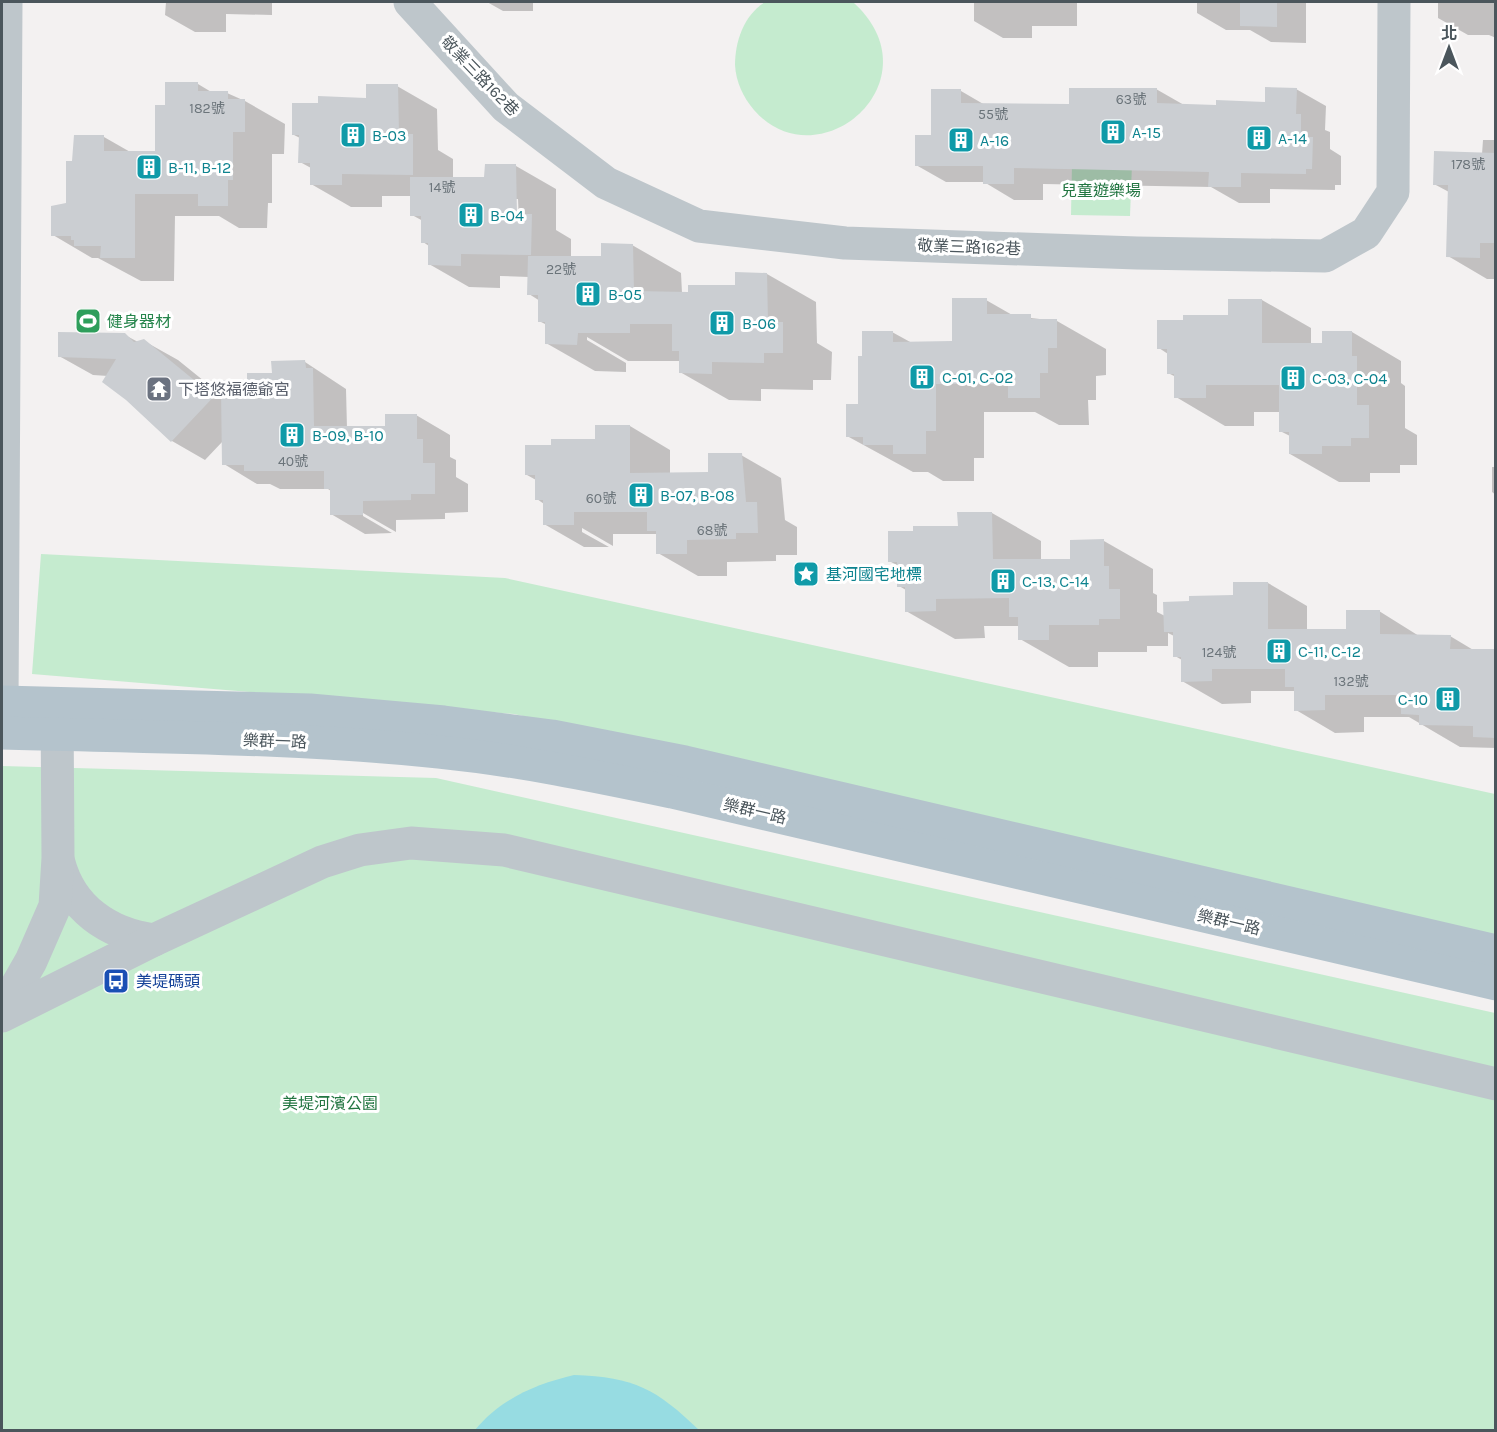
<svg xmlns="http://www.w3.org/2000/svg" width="1497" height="1432" font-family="Karla,'Noto Sans TC',sans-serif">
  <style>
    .green { fill: #c5ebcf }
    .water { fill: #97dce2 }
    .shadow { fill: #0003; fill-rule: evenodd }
    .building { fill: #cbced2 }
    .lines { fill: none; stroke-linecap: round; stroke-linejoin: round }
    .minor { stroke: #bec6cb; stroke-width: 33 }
    .major { stroke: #b4c3cc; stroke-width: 33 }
    .labels { text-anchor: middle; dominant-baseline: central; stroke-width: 6; stroke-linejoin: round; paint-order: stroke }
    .number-label { font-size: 14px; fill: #6b747a }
    .street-label { font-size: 16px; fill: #4b565c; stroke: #fff }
    .culture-label { font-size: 16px; fill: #0d838f; stroke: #fff; text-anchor: start }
    .park-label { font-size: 16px; fill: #237642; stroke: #fff }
    .leisure-label { font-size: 16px; fill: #27864d; stroke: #fff; text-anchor: start }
    .worship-label { font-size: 16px; fill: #5b616d; stroke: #fff; text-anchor: start }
    .transit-label { font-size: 16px; fill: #164399; stroke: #fff; text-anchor: start }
  </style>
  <rect width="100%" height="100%" fill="#f3f1f1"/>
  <g class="green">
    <path d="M 765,2 L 853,2 C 939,80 819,184 754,110 C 743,97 736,82 735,65 C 735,41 744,15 765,2 Z"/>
    <path d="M 1072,163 L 1132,164 L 1130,216 L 1071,215 Z"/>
    <path d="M 41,554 L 505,578 L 1495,794 L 1495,935 L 514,714 L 32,674 Z"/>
    <path d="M 2,766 L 436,778 L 1495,1013 L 1495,1430 L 2,1430 Z"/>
  </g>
  <path class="water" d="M 574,1375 C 635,1377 656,1389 699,1430 L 475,1430 C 500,1399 536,1384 574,1375 Z"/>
  <g class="shadow">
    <path d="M 166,2 L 272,2 L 272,15 L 226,14 L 226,32 L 195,32 L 165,15 Z"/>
    <path d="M 487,2 L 533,2 L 533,11 L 503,11 Z"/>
    <path d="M 974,2 L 1077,2 L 1077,26 L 1032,26 L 1032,38 L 1003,38 L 974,21 Z"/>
    <path d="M 1197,2 L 1306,2 L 1306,43 L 1271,42 L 1250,30 L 1226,30 L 1197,13 Z"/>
    <path d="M 1438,2 L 1496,2 L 1496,38 L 1489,35 L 1468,35 L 1438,18 Z"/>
    <path d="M 198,84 L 213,93 L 227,93 L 245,101 L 285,124 L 284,154 L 272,154 L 272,203 L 268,203 L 267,228 L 239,228 L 219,216 L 175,216 L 174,281 L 141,281 L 98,258 L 92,258 L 53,235 L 67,205 L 73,162 L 104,137 L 132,153 L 156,153 L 167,107 Z"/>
    <path d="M 397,86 L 437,109 L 438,150 L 453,159 L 453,178 L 486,178 L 516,166 L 556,189 L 556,230 L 571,239 L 571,257 L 603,257 L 632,245 L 681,273 L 682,293 L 737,286 L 767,274 L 816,302 L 817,343 L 832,352 L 831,380 L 813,380 L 813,390 L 761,389 L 761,401 L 729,400 L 680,372 L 681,361 L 628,361 L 587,337 L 587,340 L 626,363 L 626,372 L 595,371 L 546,343 L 547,325 L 539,321 L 540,301 L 529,294 L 529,277 L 500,276 L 500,288 L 469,287 L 429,264 L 429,246 L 423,242 L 423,221 L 412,215 L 412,196 L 382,196 L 382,207 L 351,207 L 311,184 L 311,168 L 300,162 L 300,138 L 294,135 L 320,105 L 367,99 ZM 515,199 L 518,199 L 519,222 L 516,222 Z"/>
    <path d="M 1156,89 L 1184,105 L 1217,106 L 1266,103 L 1296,89 L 1326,106 L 1325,130 L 1330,132 L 1330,149 L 1341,156 L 1341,185 L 1335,185 L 1335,190 L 1270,189 L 1270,203 L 1239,203 L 1211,187 L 1043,184 L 1043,200 L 1014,200 L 984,182 L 946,182 L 916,165 L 961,91 L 985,105 L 1071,106 Z"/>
    <path d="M 1483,140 L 1496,140 L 1496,279 L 1487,279 L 1448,256 L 1449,192 L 1434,184 L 1482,154 Z"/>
    <path d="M 986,300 L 1014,316 L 1057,321 L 1106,349 L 1106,375 L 1096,376 L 1096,400 L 1088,400 L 1089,425 L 1059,425 L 1035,412 L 984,412 L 984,458 L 974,458 L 974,481 L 943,481 L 928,472 L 913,472 L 847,436 L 859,406 L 864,357 L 892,332 L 912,343 L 954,343 Z"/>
    <path d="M 1262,300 L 1311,328 L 1311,344 L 1323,344 L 1352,332 L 1401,361 L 1401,383 L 1405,386 L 1405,428 L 1417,435 L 1417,465 L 1400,465 L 1400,473 L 1370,473 L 1370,482 L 1339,482 L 1290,454 L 1290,436 L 1280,431 L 1280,412 L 1254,412 L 1254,426 L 1225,426 L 1176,397 L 1176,377 L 1168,373 L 1168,354 L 1159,348 L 1185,321 L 1229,317 Z"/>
    <path d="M 125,335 L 138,342 L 144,341 L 178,360 L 204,381 L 249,381 L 305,362 L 346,389 L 347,428 L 386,428 L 416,415 L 450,435 L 450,457 L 456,460 L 456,477 L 468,484 L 468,512 L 445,513 L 445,519 L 396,520 L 396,532 L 363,513 L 363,516 L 392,533 L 365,534 L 331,514 L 331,491 L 328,489 L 280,489 L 270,484 L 257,484 L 224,464 L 223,441 L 205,460 L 172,441 L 108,376 L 93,375 L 59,356 Z"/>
    <path d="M 630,426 L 670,450 L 670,474 L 709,474 L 741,455 L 781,478 L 785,520 L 797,527 L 797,555 L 776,555 L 776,561 L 727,562 L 727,576 L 698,576 L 658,553 L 657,534 L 613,534 L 613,546 L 582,528 L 582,532 L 609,547 L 584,547 L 544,524 L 544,504 L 537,499 L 536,480 L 527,475 L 552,446 L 597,440 Z"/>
    <path d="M 1492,467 L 1496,467 L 1496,495 L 1492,492 Z"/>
    <path d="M 992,513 L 1041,541 L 1041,560 L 1072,560 L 1104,541 L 1153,569 L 1153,593 L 1157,595 L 1157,612 L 1165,616 L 1190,603 L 1235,597 L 1268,583 L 1307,606 L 1307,631 L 1347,630 L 1379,611 L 1419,636 L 1450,636 L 1475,651 L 1496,651 L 1496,748 L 1460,747 L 1409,717 L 1364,717 L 1364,732 L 1335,733 L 1296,710 L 1294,691 L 1251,691 L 1251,703 L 1222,704 L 1182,681 L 1182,660 L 1175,656 L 1174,636 L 1168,633 L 1168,646 L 1147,646 L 1147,652 L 1098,652 L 1098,667 L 1069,667 L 1020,639 L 1020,626 L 984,626 L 985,638 L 955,639 L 906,611 L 906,590 L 899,586 L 899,566 L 889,561 L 915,533 L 959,527 Z"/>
  </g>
  <g class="building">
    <path d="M 1240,2 L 1277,2 L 1277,27 L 1240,26 Z"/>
    <path d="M 165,82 L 198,82 L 198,91 L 228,91 L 228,99 L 245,99 L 245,132 L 233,132 L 233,180 L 228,180 L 228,206 L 198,206 L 198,194 L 135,194 L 135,258 L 100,258 L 101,246 L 74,246 L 74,240 L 71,240 L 71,236 L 51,236 L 51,206 L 66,203 L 66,161 L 72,161 L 74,135 L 104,135 L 104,151 L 155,151 L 155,105 L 165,105 Z"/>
    <path d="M 366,84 L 398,84 L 399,134 L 413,134 L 413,175 L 342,174 L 342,185 L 310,185 L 310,163 L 298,163 L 299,135 L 292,135 L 292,103 L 318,103 L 318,96 L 366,98 Z"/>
    <path d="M 1265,87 L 1297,88 L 1296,114 L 1301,114 L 1301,137 L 1313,137 L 1312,169 L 1306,169 L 1306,174 L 1241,173 L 1241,187 L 1208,187 L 1209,172 L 1014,168 L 1014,184 L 983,184 L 983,166 L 915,166 L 915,135 L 931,135 L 931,89 L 961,89 L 961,103 L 1069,104 L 1069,88 L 1157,88 L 1157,103 L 1216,105 L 1216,100 L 1265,102 Z"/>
    <path d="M 1434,151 L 1496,153 L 1496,243 L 1480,243 L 1480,258 L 1446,257 L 1448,185 L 1433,185 Z"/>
    <path d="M 485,164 L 516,164 L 517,214 L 532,214 L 531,255 L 461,254 L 461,266 L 428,265 L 428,243 L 421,243 L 421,216 L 410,216 L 410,177 L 484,177 Z"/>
    <path d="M 601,243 L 633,244 L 634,291 L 688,292 L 688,285 L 735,285 L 735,272 L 767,273 L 768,322 L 783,322 L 783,353 L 764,353 L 764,363 L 712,362 L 712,374 L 679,373 L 679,351 L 672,351 L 672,324 L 630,324 L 630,333 L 578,333 L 577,345 L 545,344 L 545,322 L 538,322 L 538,295 L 527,295 L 528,256 L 601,256 Z"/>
    <path d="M 952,298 L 987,298 L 987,314 L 1031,314 L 1031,319 L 1057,319 L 1057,348 L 1048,348 L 1048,373 L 1040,373 L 1040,398 L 1008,398 L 1008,384 L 936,384 L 936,431 L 926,431 L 926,454 L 893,454 L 893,445 L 863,445 L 863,437 L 846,437 L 846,404 L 858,404 L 858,356 L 862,356 L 862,331 L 893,331 L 893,342 L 952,341 Z"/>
    <path d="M 1228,299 L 1262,299 L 1262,343 L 1322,343 L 1322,331 L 1352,331 L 1352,356 L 1357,356 L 1357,405 L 1369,405 L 1369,438 L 1351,438 L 1351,446 L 1322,446 L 1322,454 L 1289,454 L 1289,432 L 1279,432 L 1279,385 L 1206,385 L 1206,398 L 1174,398 L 1174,374 L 1167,374 L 1167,349 L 1157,349 L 1157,320 L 1183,320 L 1183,315 L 1228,315 Z"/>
    <path d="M 58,332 L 125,333 L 134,342 L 144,339 L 194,380 L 247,380 L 247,373 L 272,373 L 271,361 L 305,360 L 306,368 L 313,368 L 314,426 L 385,426 L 385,414 L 417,414 L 417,439 L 423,439 L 423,463 L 435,463 L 435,494 L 411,494 L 411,500 L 363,501 L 363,515 L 330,515 L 330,489 L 324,489 L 324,471 L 244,471 L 244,465 L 222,465 L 221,389 L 171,442 L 126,400 L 102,382 L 116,359 L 58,357 Z"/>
    <path d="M 595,425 L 630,425 L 630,473 L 708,472 L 708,453 L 742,453 L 746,502 L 757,502 L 758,533 L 736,533 L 736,539 L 687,540 L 687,554 L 656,554 L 656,531 L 647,531 L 647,512 L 574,512 L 574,525 L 543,525 L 543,500 L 535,500 L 535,475 L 525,475 L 525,445 L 551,445 L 551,439 L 595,439 Z"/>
    <path d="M 957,512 L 992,512 L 993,559 L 1070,559 L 1070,540 L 1104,539 L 1104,566 L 1109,566 L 1109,589 L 1120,589 L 1120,619 L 1099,619 L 1099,625 L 1049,625 L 1049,640 L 1018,640 L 1018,617 L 1009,617 L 1009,598 L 936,599 L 936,611 L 905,612 L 905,587 L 897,587 L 897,562 L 888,562 L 888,531 L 913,531 L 913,526 L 958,526 Z"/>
    <path d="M 1233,582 L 1268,582 L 1268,629 L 1346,629 L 1346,610 L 1380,610 L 1380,634 L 1451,635 L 1450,649 L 1496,649 L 1496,738 L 1473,737 L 1473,726 L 1419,725 L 1419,715 L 1401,714 L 1401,695 L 1325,695 L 1325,710 L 1294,711 L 1294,687 L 1285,687 L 1285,669 L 1212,669 L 1212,681 L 1181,682 L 1181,657 L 1173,657 L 1173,632 L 1164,632 L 1163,602 L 1189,601 L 1189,596 L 1233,595 Z"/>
  </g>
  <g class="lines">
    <g class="minor">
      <path d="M 410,2 L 506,107 L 606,183 L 699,226 L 845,243 L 1137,253 L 1325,256 L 1366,233 L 1393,192 L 1394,2"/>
      <path d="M 2,705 L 6,2"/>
      <path d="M 59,863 C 71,908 108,934 154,940"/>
      <path d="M 2,1006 L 15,989 L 31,961 L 55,906 L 58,858 L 57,706"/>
      <path d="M 2,1016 L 154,940 L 322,862 L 360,850 L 411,843 L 504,850 L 1496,1084"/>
    </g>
    <g class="major">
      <path d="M 2,702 L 310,710 L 444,722 L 552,736 L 685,762 L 1496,951"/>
      <path d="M 2,733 C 147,737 294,737 439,752 C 518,760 595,776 672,792 L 1496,984"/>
    </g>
  </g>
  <defs>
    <g id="building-square" transform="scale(1.35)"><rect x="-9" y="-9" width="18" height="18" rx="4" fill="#0f9aa8" stroke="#fff"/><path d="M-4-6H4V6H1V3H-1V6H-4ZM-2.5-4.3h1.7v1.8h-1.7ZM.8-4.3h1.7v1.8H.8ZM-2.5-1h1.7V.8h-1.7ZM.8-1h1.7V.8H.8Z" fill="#fff"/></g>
    <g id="stadium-square" transform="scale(1.35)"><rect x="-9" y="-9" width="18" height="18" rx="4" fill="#2e9e5b" stroke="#fff"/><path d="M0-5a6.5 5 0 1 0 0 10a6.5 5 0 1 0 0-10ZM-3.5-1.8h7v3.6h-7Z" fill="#fff"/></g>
    <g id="temple-square" transform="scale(1.35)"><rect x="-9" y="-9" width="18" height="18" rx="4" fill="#6b7280" stroke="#fff"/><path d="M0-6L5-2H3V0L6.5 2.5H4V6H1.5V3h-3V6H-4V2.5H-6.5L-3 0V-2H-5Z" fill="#fff"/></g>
    <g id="sight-square" transform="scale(1.35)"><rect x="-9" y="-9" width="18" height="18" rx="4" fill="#0f9aa8" stroke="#fff"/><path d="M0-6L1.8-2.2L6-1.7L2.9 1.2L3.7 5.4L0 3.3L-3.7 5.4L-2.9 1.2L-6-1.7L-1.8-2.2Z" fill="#fff"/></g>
    <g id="bus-square" transform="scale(1.35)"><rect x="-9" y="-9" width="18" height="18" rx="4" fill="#1a4fb4" stroke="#fff"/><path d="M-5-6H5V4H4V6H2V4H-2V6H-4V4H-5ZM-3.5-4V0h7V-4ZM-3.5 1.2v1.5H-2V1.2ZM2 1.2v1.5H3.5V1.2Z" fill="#fff"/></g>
  </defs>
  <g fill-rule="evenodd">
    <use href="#building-square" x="1113" y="132"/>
    <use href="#building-square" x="353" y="135"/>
    <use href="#building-square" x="1259" y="138"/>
    <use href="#building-square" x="961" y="140"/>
    <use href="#building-square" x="149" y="167"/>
    <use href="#building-square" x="471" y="215"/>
    <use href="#building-square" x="588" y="294"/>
    <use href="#stadium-square" x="88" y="321"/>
    <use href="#building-square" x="722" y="323"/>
    <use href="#building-square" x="922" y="377"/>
    <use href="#building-square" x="1293" y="378"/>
    <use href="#temple-square" x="159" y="389"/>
    <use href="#building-square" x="292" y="435"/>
    <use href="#building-square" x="641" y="495"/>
    <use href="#sight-square" x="806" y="574"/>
    <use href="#building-square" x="1003" y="581"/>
    <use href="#building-square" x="1279" y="651"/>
    <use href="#building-square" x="1448" y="699"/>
    <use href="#bus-square" x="116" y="981"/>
  </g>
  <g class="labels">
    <g class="number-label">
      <text x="1131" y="99">63號</text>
      <text x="207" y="108">182號</text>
      <text x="993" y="114">55號</text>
      <text x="1468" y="164">178號</text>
      <text x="442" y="187">14號</text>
      <text x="561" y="269">22號</text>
      <text x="293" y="461">40號</text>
      <text x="601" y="498">60號</text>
      <text x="712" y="530">68號</text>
      <text x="1219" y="652">124號</text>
      <text x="1351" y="681">132號</text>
    </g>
    <g class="street-label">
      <text transform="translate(480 76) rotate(46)">敬業三路162巷</text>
      <text transform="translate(969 247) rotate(2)">敬業三路162巷</text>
      <text transform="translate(275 741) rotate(2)">樂群一路</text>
      <text transform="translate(755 811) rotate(13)">樂群一路</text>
      <text transform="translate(1229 922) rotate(13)">樂群一路</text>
    </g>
    <g class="culture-label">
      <text x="1132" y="132">A-15</text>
      <text x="372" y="135">B-03</text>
      <text x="1278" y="138">A-14</text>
      <text x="980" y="140">A-16</text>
      <text x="168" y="167">B-11, B-12</text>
      <text x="490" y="215">B-04</text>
      <text x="608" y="294">B-05</text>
      <text x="742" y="323">B-06</text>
      <text x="942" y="377">C-01, C-02</text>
      <text x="1312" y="378">C-03, C-04</text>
      <text x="312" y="435">B-09, B-10</text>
      <text x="660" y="495">B-07, B-08</text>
      <text x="826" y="574">基河國宅地標</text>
      <text x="1022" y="581">C-13, C-14</text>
      <text x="1298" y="651">C-11, C-12</text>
      <text x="1428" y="699" text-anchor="end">C-10</text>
    </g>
    <g class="park-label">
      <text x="1101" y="190">兒童遊樂場</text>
      <text x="330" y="1103">美堤河濱公園</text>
    </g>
    <g class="leisure-label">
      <text x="107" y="321">健身器材</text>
    </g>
    <g class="worship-label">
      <text x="178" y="389">下塔悠福德爺宮</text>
    </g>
    <g class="transit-label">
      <text x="136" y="981">美堤碼頭</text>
    </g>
  </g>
  <rect width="1497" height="1432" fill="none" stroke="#4b565c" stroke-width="6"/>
  <g transform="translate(1449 48)" stroke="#ffffff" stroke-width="4.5" paint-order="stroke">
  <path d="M0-4.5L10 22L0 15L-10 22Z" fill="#4b565c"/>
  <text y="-9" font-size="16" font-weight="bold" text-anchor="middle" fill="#4b565c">北</text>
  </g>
</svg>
